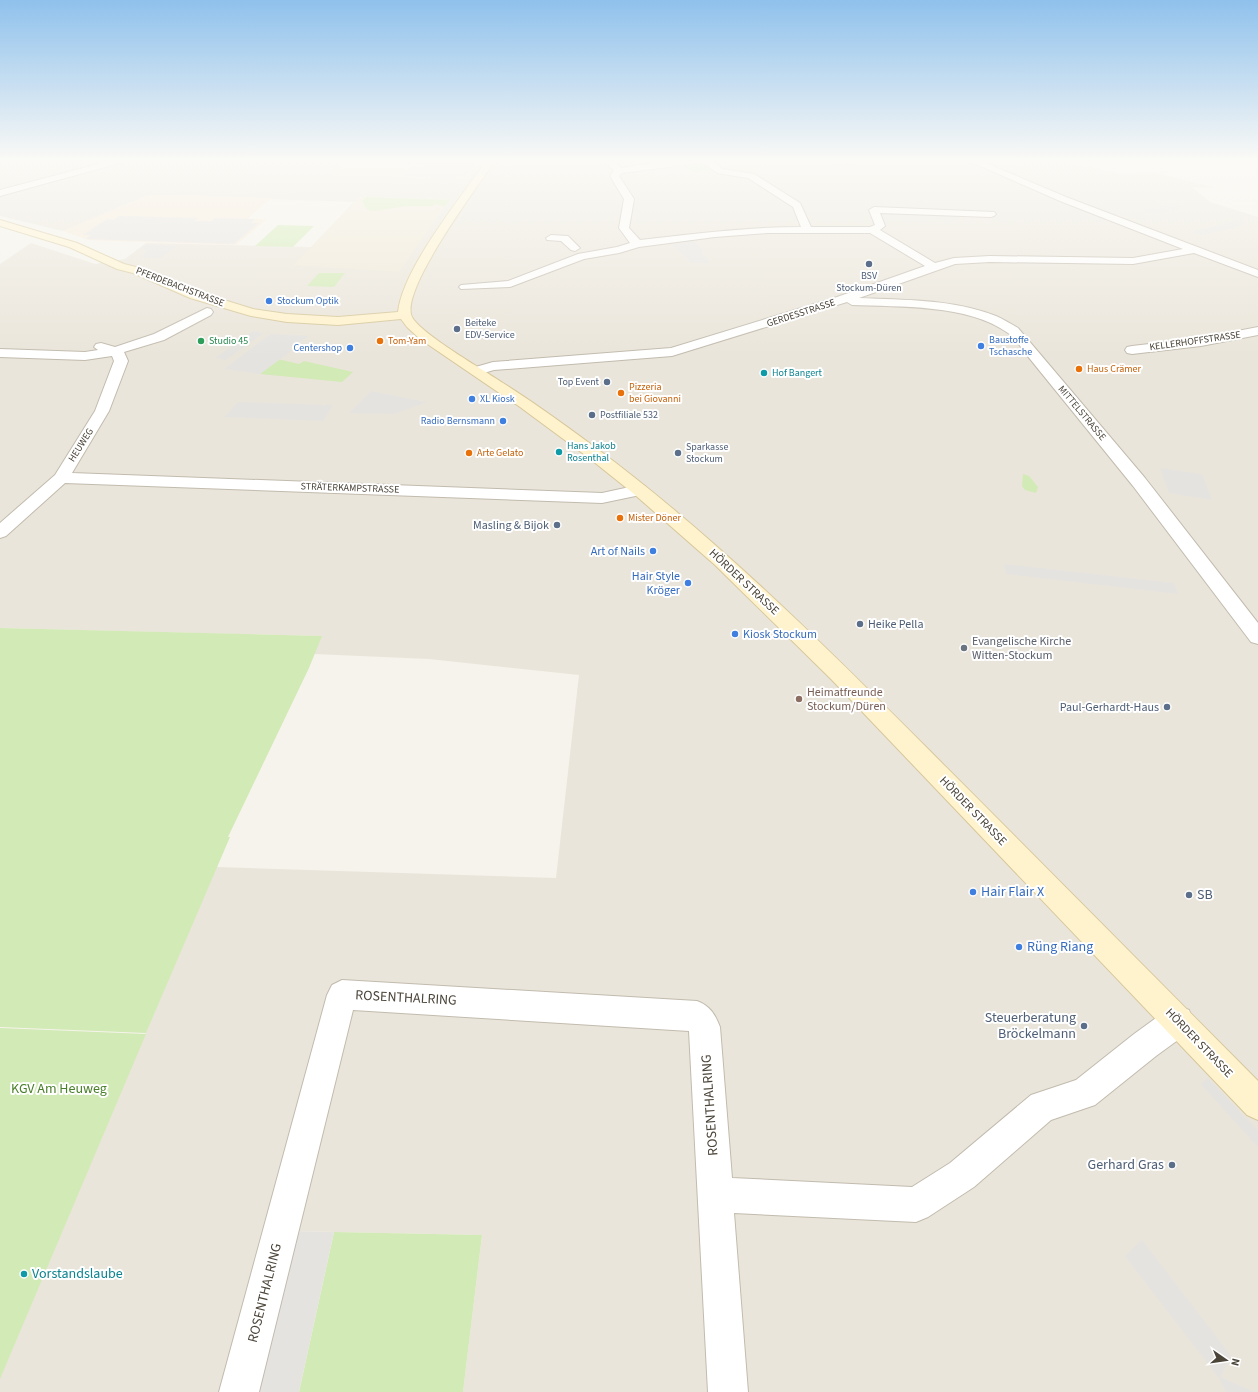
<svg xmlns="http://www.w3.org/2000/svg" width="1258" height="1392" font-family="'Source Sans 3',sans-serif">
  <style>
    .residential { fill: #eae5da }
    .commercial { fill: #f7ead8 }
    .education { fill: #efe8d6 }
    .green { fill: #d2eab5 }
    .parking { fill: #e5e3e0 }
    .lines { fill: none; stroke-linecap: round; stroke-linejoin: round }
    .minor-casing { stroke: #c2bbae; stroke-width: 2 }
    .secondary-casing { stroke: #d6c79b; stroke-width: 2 }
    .minor { fill: #fff; fill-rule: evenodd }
    .secondary { fill: #fff3cd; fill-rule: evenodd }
    .service-dot { fill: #5c6f8a; stroke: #fff; stroke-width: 1.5 }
    .shop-dot { fill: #3f7fe0; stroke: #fff; stroke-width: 1.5 }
    .leisure-dot { fill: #2e9e5b; stroke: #fff; stroke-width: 1.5 }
    .food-dot { fill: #e8710a; stroke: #fff; stroke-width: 1.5 }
    .culture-dot { fill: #0f9aa8; stroke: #fff; stroke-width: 1.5 }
    .worship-dot { fill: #6b7280; stroke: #fff; stroke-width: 1.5 }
    .education-dot { fill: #8d6e63; stroke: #fff; stroke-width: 1.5 }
    .labels { text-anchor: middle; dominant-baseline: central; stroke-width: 4; stroke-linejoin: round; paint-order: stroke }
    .far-service-label { font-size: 10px; fill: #4e5e75; stroke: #fff; text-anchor: start }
    .far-street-label { font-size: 10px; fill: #4b4439; stroke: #fff }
    .far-shop-label { font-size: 10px; fill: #366cbe; stroke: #fff; text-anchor: start }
    .far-leisure-label { font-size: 10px; fill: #27864d; stroke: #fff; text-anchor: start }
    .far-food-label { font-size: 10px; fill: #c56008; stroke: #fff; text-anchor: start }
    .far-culture-label { font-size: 10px; fill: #0d838f; stroke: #fff; text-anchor: start }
    .service-label { font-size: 12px; fill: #4e5e75; stroke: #fff; text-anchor: end }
    .shop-label { font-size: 12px; fill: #366cbe; stroke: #fff; text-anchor: end }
    .street-label { font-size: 12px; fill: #4b4439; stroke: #fff }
    .worship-label { font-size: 12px; fill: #5b616d; stroke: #fff; text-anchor: start }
    .education-label { font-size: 12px; fill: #785e54; stroke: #fff; text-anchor: start }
    .near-shop-label { font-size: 14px; fill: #366cbe; stroke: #fff; text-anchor: start }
    .near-service-label { font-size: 14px; fill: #4e5e75; stroke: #fff; text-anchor: end }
    .near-street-label { font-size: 14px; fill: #4b4439; stroke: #fff }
    .near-park-label { font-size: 14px; fill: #4a7f2a; stroke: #fff }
    .near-culture-label { font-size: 14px; fill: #0d838f; stroke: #fff; text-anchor: start }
  </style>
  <rect width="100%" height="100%" fill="#f6f3ec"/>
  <path class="residential" d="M 0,161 L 346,161 L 332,175 L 468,180 L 481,161 L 1064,161 L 1122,174 L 1156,173 L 1216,188 L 1192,187 L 1210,202 L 1258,217 L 1258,1392 L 463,1392 L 482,1235 L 288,1231 L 249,1392 L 0,1392 L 0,1378 L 216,867 L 556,878 L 579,675 L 429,659 L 314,654 L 321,636 L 0,628 L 0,264 L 31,243 L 95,264 L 125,259 L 146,243 L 311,247 L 354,202 L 149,195 L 63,231 L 0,216 Z"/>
  <g class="commercial">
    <path d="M 346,161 L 481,161 L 468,180 L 331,175 Z"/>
    <path d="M 149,195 L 272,198 L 247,219 L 267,219 L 236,245 L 89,240 L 63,231 Z"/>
  </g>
  <path class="education" d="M 359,197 L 450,199 L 399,272 L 294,265 L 354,202 L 360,200 L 356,199 Z"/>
  <g class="green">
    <path d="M 702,163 L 713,170 L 693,172 L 683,165 Z"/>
    <path d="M 366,197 L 443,200 L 450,199 L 445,206 L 434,204 L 433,206 L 406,206 L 373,211 L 368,210 L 364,205 L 365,203 L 361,202 Z"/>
    <path d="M 278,225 L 314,226 L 293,247 L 255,246 Z"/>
    <path d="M 319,273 L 345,273 L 334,287 L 307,286 Z"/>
    <path d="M 278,359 L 299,364 L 304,361 L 353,372 L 342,382 L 260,374 Z"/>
    <path d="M 1023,474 L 1029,476 L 1038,487 L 1036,493 L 1025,490 L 1022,486 Z"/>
    <path d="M 0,628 L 322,636 L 309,668 L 228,837 L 230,837 L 146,1033 L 0,1027 Z"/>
    <path d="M 0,1028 L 146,1034 L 0,1379 Z"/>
    <path d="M 334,1232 L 482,1235 L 463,1392 L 299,1392 Z"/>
  </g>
  <g class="parking">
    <path d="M 419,161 L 478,161 L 465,176 L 458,176 L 454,179 L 403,176 L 414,167 L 421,167 L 423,165 L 417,164 Z"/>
    <path d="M 1173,204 L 1183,207 L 1152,214 L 1142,210 Z"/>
    <path d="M 884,212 L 961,214 L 962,218 L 886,215 Z"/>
    <path d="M 119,216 L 198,218 L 194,221 L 211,221 L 215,218 L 255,219 L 251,223 L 259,223 L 234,244 L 86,239 L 91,235 L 83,235 L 107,219 L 113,220 Z"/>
    <path d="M 1232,222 L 1241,226 L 1202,235 L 1192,232 Z"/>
    <path d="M 694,241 L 704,251 L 700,252 L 710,263 L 691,263 L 672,244 Z"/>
    <path d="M 147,245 L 176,246 L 161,258 L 140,257 L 149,250 L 141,249 Z"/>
    <path d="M 253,331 L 264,333 L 226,360 L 215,358 Z"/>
    <path d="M 270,334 L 309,336 L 289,349 L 293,350 L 260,374 L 224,369 Z"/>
    <path d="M 371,391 L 421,401 L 427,402 L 395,414 L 349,413 Z"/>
    <path d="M 238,402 L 333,405 L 323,421 L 224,417 Z"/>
    <path d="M 1160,468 L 1202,474 L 1212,500 L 1169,493 Z"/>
    <path d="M 1004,564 L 1174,583 L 1178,594 L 1006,574 Z"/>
    <path d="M 1208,1078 L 1258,1131 L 1258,1147 L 1201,1084 Z"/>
    <path d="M 288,1231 L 334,1232 L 299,1392 L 249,1392 Z"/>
    <path d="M 1142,1240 L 1231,1356 L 1220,1377 L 1255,1392 L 1226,1392 L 1219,1378 L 1125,1256 Z"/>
  </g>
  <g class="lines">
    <g class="minor-casing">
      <g id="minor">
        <path d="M 110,161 L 127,161 L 0,196 L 0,190 Z"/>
        <path d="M 605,161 L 614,161 L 621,168 L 669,161 L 695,161 L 691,164 L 622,173 L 619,176 L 634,199 L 629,228 L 640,240 C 694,234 747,227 801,227 L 793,207 L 748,178 L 717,173 L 702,161 L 712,161 L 722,169 L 754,174 L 800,203 L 811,227 L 870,227 L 875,225 L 869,210 L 874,207 L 994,212 L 996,214 L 994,216 L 991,217 L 880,213 L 885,226 L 880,230 L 935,263 L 954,258 L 990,256 L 1133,258 L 1183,249 L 1060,201 L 969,161 L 981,161 L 1066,197 L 1258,270 L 1258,277 L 1194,253 L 1133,264 L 990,262 L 955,264 L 859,298 C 904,300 953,299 996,316 C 1003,319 1011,324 1018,328 L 1145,478 L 1258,623 L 1258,644 L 1251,642 L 1133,486 L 1026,354 C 1021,347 1015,338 1008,333 C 968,304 900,307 852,305 L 847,302 L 672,356 L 494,370 L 477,375 L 472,374 L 470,371 L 472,368 L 493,362 L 671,348 L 837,297 L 925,266 L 870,233 L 768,233 L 715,237 L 639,247 L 619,253 L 584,259 L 510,287 L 461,289 L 459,287 L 461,285 L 508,281 L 578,254 L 617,247 L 630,243 L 619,228 L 624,199 L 610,176 L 614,171 Z"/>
        <path d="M 838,161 L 847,161 L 848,163 L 844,166 Z"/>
        <path d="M 551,235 L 568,236 L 580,248 L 575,251 L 571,250 L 561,241 L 547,240 L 546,238 Z"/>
        <path d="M 207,308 L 211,309 L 213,312 L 211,315 L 164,340 L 124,352 L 128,361 L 109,411 L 72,473 L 602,493 L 639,485 L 645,486 L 647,490 L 645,494 L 602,503 L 65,483 L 6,536 L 0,538 L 0,523 L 55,475 L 95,411 L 114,361 L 112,356 L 85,360 L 0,357 L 0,349 L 85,352 L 98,350 L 94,347 L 96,344 L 101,343 L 115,347 L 154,334 Z"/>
        <path d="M 1258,327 L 1258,335 L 1201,346 L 1132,354 L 1127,353 L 1125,350 L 1127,347 L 1132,346 L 1201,338 Z"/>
        <path d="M 342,980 L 697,1001 C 710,1006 715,1014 720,1027 L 732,1178 L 912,1187 L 950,1163 L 1031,1095 L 1076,1080 L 1134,1034 L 1167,1010 L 1178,1006 L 1189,1010 L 1193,1021 L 1189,1032 L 1156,1056 L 1095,1105 L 1051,1120 L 974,1187 L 928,1217 L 916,1222 L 734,1213 L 748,1392 L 708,1392 L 689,1031 L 353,1010 L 259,1392 L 219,1392 L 327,995 L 332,985 Z"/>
      </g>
    </g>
    <g class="secondary-casing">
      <path id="secondary" d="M 486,161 L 495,161 C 478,186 399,291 412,317 C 421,334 484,370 503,383 C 535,403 565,425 596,448 C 717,538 823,644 930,751 C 1040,861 1149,971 1258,1081 L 1258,1120 L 1247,1115 L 831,679 L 715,565 L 634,494 L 589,458 L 520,407 L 420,339 L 407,327 L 401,319 L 338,325 L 287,322 L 251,316 L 190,298 L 133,273 L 117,269 L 69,247 L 0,226 L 0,220 L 77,243 L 124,264 L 140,268 L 198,292 L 253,309 L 287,314 L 338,317 L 398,312 C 403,268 460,199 486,161 Z"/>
    </g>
    <use href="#minor" class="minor"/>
    <use href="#secondary" class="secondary"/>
  </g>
  <linearGradient id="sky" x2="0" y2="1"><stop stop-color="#8fc1ec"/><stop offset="0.45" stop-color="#fbfaf6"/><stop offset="1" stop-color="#fbfaf6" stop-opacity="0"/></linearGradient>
  <rect width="1258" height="356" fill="url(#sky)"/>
  <g class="service-dot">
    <circle cx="869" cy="264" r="4"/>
    <circle cx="457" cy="329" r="4"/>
    <circle cx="607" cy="382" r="4"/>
    <circle cx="592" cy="415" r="4"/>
    <circle cx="678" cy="453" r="4"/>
    <circle cx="557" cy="525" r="4"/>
    <circle cx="860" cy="624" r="4"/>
    <circle cx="1167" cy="707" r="4"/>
    <circle cx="1189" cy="895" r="4"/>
    <circle cx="1084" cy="1026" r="4"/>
    <circle cx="1172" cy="1165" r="4"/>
  </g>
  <g class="shop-dot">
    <circle cx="269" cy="301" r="4"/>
    <circle cx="981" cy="346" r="4"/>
    <circle cx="350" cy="348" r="4"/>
    <circle cx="472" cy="399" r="4"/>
    <circle cx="503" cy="421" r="4"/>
    <circle cx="653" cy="551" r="4"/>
    <circle cx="688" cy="583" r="4"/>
    <circle cx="735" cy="634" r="4"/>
    <circle cx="973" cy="892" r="4"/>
    <circle cx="1019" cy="947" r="4"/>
  </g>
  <circle class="leisure-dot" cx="201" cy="341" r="4"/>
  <g class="food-dot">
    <circle cx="380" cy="341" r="4"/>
    <circle cx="1079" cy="369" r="4"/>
    <circle cx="621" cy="393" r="4"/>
    <circle cx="469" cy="453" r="4"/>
    <circle cx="620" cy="518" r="4"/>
  </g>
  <g class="culture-dot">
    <circle cx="764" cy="373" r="4"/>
    <circle cx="559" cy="452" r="4"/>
    <circle cx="24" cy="1274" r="4"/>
  </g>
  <circle class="worship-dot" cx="964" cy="648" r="4"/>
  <circle class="education-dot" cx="799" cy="699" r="4"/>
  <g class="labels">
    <g class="far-service-label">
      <text x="869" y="276" text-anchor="middle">BSV<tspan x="869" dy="12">Stockum-Düren</tspan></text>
      <text x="465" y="323">Beiteke<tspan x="465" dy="12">EDV-Service</tspan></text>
      <text x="599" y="382" text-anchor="end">Top Event</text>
      <text x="600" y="415">Postfiliale 532</text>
      <text x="686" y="447">Sparkasse<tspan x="686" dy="12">Stockum</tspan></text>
    </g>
    <g class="far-street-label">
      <text transform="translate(180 287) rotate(21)">PFERDEBACHSTRASSE</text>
      <text transform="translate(801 313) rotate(-18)">GERDESSTRASSE</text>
      <text transform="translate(1195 341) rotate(-8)">KELLERHOFFSTRASSE</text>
      <text transform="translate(1082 413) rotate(50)">MITTELSTRASSE</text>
      <text transform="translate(81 445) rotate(-58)">HEUWEG</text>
      <text transform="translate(350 488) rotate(2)">STRÄTERKAMPSTRASSE</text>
    </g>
    <g class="far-shop-label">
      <text x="277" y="301">Stockum Optik</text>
      <text x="989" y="340">Baustoffe<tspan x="989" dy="12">Tschasche</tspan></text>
      <text x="342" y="348" text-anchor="end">Centershop</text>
      <text x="480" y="399">XL Kiosk</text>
      <text x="495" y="421" text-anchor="end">Radio Bernsmann</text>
    </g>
    <g class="far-leisure-label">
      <text x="209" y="341">Studio 45</text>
    </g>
    <g class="far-food-label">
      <text x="388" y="341">Tom-Yam</text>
      <text x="1087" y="369">Haus Crämer</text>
      <text x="629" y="387">Pizzeria<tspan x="629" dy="12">bei Giovanni</tspan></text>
      <text x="477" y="453">Arte Gelato</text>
      <text x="628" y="518">Mister Döner</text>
    </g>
    <g class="far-culture-label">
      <text x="772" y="373">Hof Bangert</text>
      <text x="567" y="446">Hans Jakob<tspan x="567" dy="12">Rosenthal</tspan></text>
    </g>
    <g class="service-label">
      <text x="549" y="525">Masling &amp; Bijok</text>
      <text x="868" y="624" text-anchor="start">Heike Pella</text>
      <text x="1159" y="707">Paul-Gerhardt-Haus</text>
    </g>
    <g class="shop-label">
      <text x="645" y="551">Art of Nails</text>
      <text x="680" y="576">Hair Style<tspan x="680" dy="14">Kröger</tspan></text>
      <text x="743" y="634" text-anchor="start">Kiosk Stockum</text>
    </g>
    <g class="street-label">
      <text transform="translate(744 582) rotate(43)">HÖRDER STRASSE</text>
      <text transform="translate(973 811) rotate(46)">HÖRDER STRASSE</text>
      <text transform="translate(1199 1043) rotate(46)">HÖRDER STRASSE</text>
    </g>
    <g class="worship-label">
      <text x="972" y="641">Evangelische Kirche<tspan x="972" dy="14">Witten-Stockum</tspan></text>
    </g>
    <g class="education-label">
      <text x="807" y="692">Heimatfreunde<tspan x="807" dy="14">Stockum/Düren</tspan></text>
    </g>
    <g class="near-shop-label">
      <text x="981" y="892">Hair Flair X</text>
      <text x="1027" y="947">Rüng Riang</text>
    </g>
    <g class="near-service-label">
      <text x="1197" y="895" text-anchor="start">SB</text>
      <text x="1076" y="1018">Steuerberatung<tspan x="1076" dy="16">Bröckelmann</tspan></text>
      <text x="1164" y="1165">Gerhard Gras</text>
    </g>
    <g class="near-street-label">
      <text transform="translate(406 998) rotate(3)">ROSENTHALRING</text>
      <text transform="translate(710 1105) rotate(-94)">ROSENTHALRING</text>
      <text transform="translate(265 1293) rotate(-76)">ROSENTHALRING</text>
    </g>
    <g class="near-park-label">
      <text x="59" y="1089">KGV Am Heuweg</text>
    </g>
    <g class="near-culture-label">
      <text x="32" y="1274">Vorstandslaube</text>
    </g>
  </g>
  <g transform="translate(1226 1360) rotate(103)" stroke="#ffffff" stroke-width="3" paint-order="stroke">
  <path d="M0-3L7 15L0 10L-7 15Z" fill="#4b4439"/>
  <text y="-6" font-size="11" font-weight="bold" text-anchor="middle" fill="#4b4439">N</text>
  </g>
</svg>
